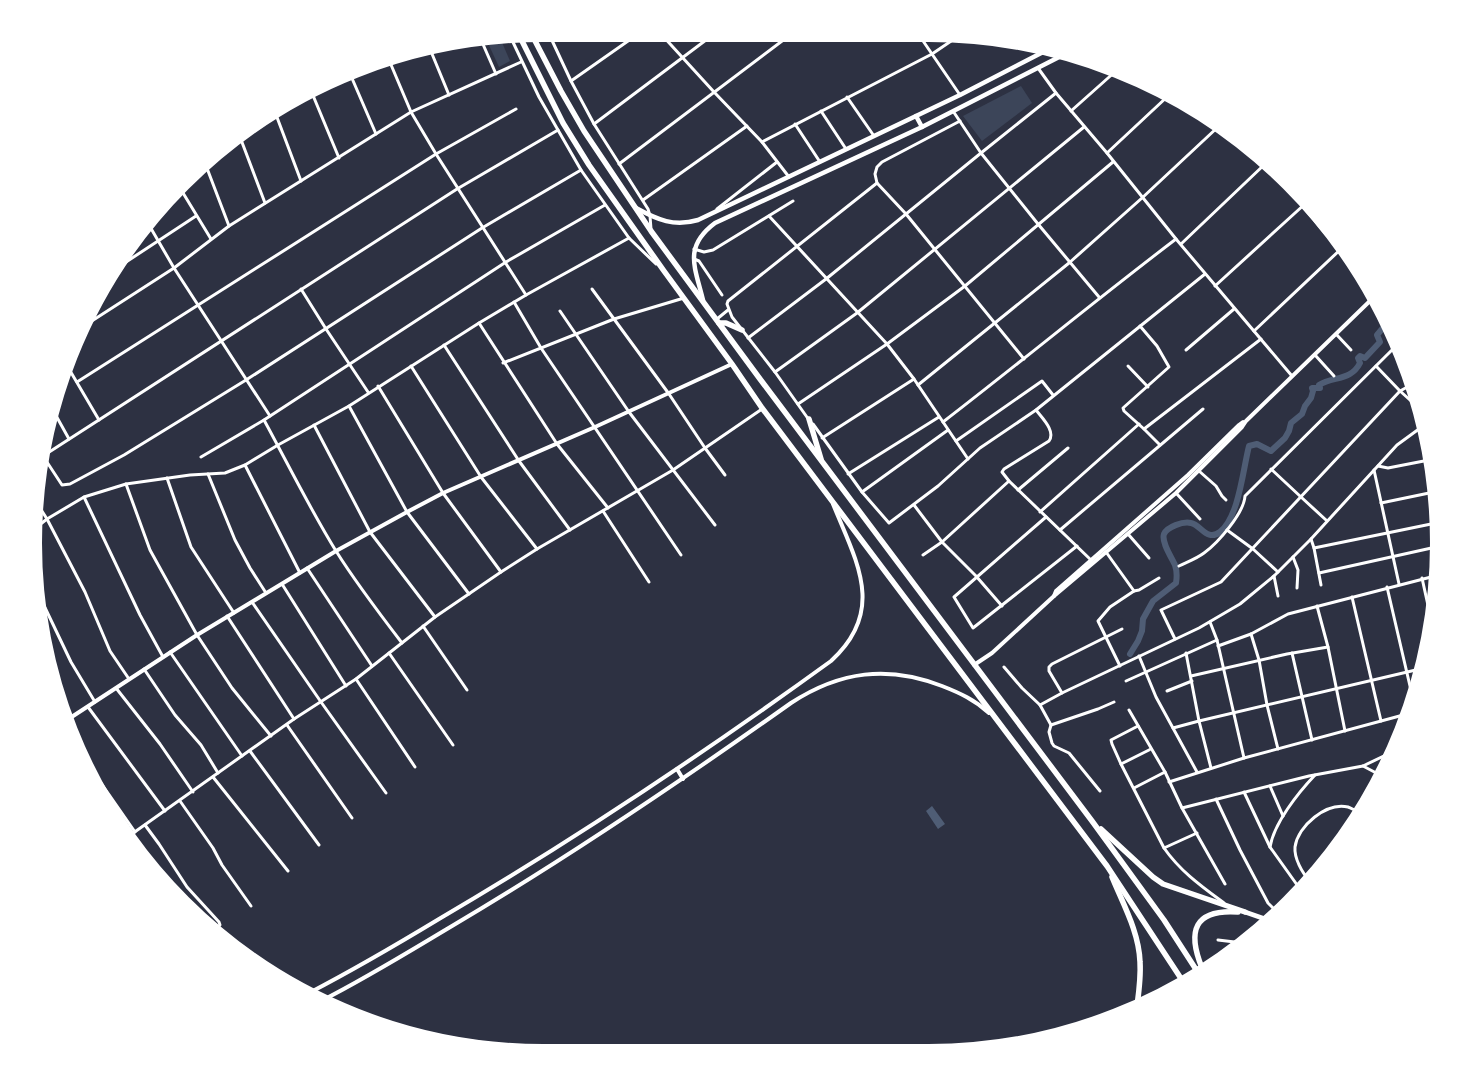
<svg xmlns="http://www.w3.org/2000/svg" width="1472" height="1086" font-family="'IBM Plex Sans',sans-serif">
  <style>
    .green { fill: #3c4559 }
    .water { fill: #4f5d75 }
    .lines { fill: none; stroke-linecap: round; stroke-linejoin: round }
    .canal { stroke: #4f5d75; stroke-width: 6 }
    .minor { stroke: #fff; stroke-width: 3 }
    .tertiary { stroke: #fff; stroke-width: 4 }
    .secondary { stroke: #fff; stroke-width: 4.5 }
    .trunk { stroke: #fff; stroke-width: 5.5 }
    .rim { fill: none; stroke: #fff; stroke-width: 2 }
  </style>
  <rect width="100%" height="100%" fill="#2d3142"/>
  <g class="green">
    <path d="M 501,40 L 510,61 L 499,67 L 487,41 Z"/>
    <path d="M 1021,86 L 1032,103 L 982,141 L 963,116 Z"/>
  </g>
  <path class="water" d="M 932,806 L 945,824 L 938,829 L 926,811 Z"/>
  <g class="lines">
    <path class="canal" d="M 1130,654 L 1138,641 L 1142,631 L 1143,619 L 1153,601 L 1176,583 C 1177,577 1177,571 1175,565 C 1172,558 1161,542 1164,534 C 1167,527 1183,521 1191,523 C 1201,525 1207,542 1220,532 C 1239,517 1243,469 1249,446 L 1257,444 L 1271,451 L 1285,438 L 1289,431 L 1291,423 L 1302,414 L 1305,406 L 1311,398 L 1313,391 L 1312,388 L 1320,388 L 1319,385 C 1333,376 1351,381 1360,363 L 1358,358 L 1360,356 L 1365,358 L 1380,342 L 1377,335 L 1382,329 L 1388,325"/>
    <g class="minor">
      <path d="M 549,34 L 571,81 L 594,124 L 648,209 L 650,216 L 651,229"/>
      <path d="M 661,34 L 714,92 L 762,142 L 789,177"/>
      <path d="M 919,35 L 960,95"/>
      <path d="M 511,38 L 539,97 L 581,170 L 629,238 L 656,264"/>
      <path d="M 482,42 L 496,74"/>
      <path d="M 430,49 L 449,95"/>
      <path d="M 389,60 L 411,112 L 436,154 L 526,295"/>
      <path d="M 1038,68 L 1056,93 L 1107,153 L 1176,239 L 1292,376"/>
      <path d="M 351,76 L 376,134"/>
      <path d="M 571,81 L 638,34"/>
      <path d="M 312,93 L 339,158"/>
      <path d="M 847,97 L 874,136"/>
      <path d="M 821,111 L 846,149"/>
      <path d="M 953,111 L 981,153 L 1038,224 L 1099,297"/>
      <path d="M 1071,111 L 1117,70"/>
      <path d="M 275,112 L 301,181"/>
      <path d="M 960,121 L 882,162 L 877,167 L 875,174 L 877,183 L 906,214 L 1024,359"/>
      <path d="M 594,124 L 714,34"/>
      <path d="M 795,124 L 820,162"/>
      <path d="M 240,137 L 265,203"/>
      <path d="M 762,142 L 932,54 L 960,35"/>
      <path d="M 1107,153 L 1168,96"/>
      <path d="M 205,163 L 229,226"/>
      <path d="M 619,164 L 790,35"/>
      <path d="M 1270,167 L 1356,270"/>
      <path d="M 180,188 L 211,239"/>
      <path d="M 643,200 L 747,126"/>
      <path d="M 717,209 L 777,162"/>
      <path d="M 769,216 L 887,344 L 914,379 L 968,459"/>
      <path d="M 149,225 L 174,268 L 270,416"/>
      <path d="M 1181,244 L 1265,164"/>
      <path d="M 694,249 L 704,252 L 713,250 L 793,201"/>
      <path d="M 694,259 L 699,261 L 722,295"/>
      <path d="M 123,264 L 196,216"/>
      <path d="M 1215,286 L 1306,203"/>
      <path d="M 301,289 L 326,329 L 368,392"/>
      <path d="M 592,289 L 669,394 L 705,448 L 725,475"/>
      <path d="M 514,302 L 541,348 L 681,555"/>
      <path d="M 560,311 L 629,412 L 715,525"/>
      <path d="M 717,319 L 728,310"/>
      <path d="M 479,323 L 557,444 L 608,508"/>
      <path d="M 84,326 L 174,268 L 229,226 L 411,112 L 521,62"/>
      <path d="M 1140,326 L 1157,346 L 1169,367 L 1123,408 L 1124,411 L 1144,429 L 1261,339"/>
      <path d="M 1254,331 L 1342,248"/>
      <path d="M 1336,334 L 1351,350"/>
      <path d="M 748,338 L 826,279 L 981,153 L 1056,93"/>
      <path d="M 444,345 L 519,461 L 570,530"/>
      <path d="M 1186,350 L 1234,309"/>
      <path d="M 1315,355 L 1334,376"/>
      <path d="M 503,363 L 614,319 L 684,298"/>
      <path d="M 411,366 L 481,477 L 537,549"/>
      <path d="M 1128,366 L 1148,387"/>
      <path d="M 1376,366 L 1400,391 L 1420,409"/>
      <path d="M 69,369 L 99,420"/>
      <path d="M 775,372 L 857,313 L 1084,127"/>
      <path d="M 77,382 L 436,154 L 516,109"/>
      <path d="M 918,385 L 1069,263 L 1142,198 L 1219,126"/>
      <path d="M 378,386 L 443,493 L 501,572"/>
      <path d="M 798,404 L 887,344 L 965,286 L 1113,162"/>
      <path d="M 349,406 L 407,512 L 469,594"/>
      <path d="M 1036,410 C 1042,418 1056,431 1049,441 L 1004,469 L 1002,472 L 1009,481 L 1091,560"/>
      <path d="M 54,412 L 69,439"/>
      <path d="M 264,420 C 288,464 310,509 336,551 C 356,583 379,613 402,643"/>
      <path d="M 809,420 L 775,372 L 732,317 L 727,304 L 728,301 L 877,183"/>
      <path d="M 943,422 C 1021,362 1097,299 1176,239"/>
      <path d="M 813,424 L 862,492 L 889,523 L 938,486 L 980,448 L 1036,410 L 1205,274"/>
      <path d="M 314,425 L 370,532 L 435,617"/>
      <path d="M 1144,429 L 1160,445"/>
      <path d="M 822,438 L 914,379"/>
      <path d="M 956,441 L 1042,381 L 1053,395"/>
      <path d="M 43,456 L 62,485 L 70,484 L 124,455 L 246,380 L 482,228 L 581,170"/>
      <path d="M 43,456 L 457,189 L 558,130"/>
      <path d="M 201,457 L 264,420 L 506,262 L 605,205"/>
      <path d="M 245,465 L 300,573"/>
      <path d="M 1378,466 L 1388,468 L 1429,460"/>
      <path d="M 1271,469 L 1301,497 L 1326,520"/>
      <path d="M 1374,470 L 1399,584"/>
      <path d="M 1199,471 L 1216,486 L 1222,496 L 1226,500"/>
      <path d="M 208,474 L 235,540 L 250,568 L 266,593"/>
      <path d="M 848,474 L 939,417"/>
      <path d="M 167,478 L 191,547 L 234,613"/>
      <path d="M 126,484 L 150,550 L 197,635 L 232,688 L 271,736"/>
      <path d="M 1018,490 L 1068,448"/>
      <path d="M 862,492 L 948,430"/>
      <path d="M 1176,493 L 1200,519"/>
      <path d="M 84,497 L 140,615 L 163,657"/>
      <path d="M 1381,503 L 1434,492"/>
      <path d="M 914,505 L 942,542 L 976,576 L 1002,606"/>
      <path d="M 40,508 L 47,519 L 85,592 L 110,651 L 129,679"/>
      <path d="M 603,511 L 649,582"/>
      <path d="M 1040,512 L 1139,424"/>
      <path d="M 1046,517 L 954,597 L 973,628 L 1077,546"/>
      <path d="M 38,526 L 47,519 L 84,497 L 126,484 L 190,475 L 225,473 L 245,465 L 278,445 L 349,406 L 479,323 L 526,295 L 629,238"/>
      <path d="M 1060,530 L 1203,409"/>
      <path d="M 1227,530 L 1253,549 L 1278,572"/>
      <path d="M 1128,534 L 1149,558"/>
      <path d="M 1311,539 L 1314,548 L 1321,585"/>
      <path d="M 1314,548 L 1436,523"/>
      <path d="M 1106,552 L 1134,591 L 1110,607 L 1098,621 L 1120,666"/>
      <path d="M 923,555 L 942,542 L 1009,481"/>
      <path d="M 1293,557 L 1298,570 L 1297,588"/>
      <path d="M 1179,566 C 1187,562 1196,559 1204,553 C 1218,543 1244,513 1245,496 L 1396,346"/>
      <path d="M 307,568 L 372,666"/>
      <path d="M 1319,573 L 1436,547"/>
      <path d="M 1274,576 L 1278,596"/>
      <path d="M 1422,578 L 1431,619"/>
      <path d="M 282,584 L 346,686"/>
      <path d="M 1387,587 L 1413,699"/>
      <path d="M 1134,591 L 1139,590 L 1159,578"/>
      <path d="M 38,593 L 71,662 L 95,702"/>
      <path d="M 1352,597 L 1381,721"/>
      <path d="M 252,602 L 321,702 L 386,793"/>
      <path d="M 1317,606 L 1328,647 L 1345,731"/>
      <path d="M 227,616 L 294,719"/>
      <path d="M 1210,622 L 1217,640 L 1244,758"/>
      <path d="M 423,626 L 467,690"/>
      <path d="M 1251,634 L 1259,660 L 1267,705 L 1278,749"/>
      <path d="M 1175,639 L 1161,610 L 1221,582 L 1400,391 L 1411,385"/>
      <path d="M 1218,646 L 1251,634 L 1288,614 L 1435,576"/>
      <path d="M 170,652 L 242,756"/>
      <path d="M 389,653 L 453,745"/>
      <path d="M 1186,653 L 1199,721 L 1211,768"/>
      <path d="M 1292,653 L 1312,740"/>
      <path d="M 1139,656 L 1156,697 L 1197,772"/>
      <path d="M 1004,667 L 1022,688 L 1040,705 L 1051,725 L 1098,709 L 1114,702"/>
      <path d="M 144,669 L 175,715 L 201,745 L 218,773"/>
      <path d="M 1191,676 L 1287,654 L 1328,647"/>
      <path d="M 356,679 L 415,767"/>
      <path d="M 1126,681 L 1217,640"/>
      <path d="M 116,688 L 160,744 L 193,792"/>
      <path d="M 1167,691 L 1192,681"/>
      <path d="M 1062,693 L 1049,671 L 1049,667 L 1052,664 L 1122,629"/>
      <path d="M 1040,705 L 1062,693 L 1199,628 L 1240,604 L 1274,576 L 1311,539 L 1397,445 L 1423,426"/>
      <path d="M 88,707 L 165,811"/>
      <path d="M 1129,710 L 1165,772 L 1182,808 L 1225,884"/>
      <path d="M 287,725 L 352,818"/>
      <path d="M 1051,725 L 1049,732 L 1052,743 L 1054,746 L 1069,753 L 1100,791"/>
      <path d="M 1138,726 L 1111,740 L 1112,744 L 1121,764 L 1164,848 C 1180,871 1201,886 1224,903"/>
      <path d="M 1173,728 L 1199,721 L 1420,669"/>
      <path d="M 250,751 L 319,845"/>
      <path d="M 87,763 L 135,832"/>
      <path d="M 1121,764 L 1151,749"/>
      <path d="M 1363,766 L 1380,775"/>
      <path d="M 213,777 L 288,871"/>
      <path d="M 1169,782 L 1244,758 L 1407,714"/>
      <path d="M 1270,786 L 1283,816"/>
      <path d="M 1134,788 L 1165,772"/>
      <path d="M 1244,792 L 1270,847 L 1300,889"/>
      <path d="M 1216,799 L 1240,850 L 1268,903 L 1277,912"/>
      <path d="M 180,801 L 213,848 L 222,865 L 251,906"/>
      <path d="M 1182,808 L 1309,776 L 1363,766 L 1390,753"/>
      <path d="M 145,825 L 159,844 L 187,887 L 219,922 L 220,925 L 214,931"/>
      <path d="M 129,836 L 294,719 L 356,679 L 435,617 L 501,572 L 537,549 L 673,470 L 762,409"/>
      <path d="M 1270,847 C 1274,823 1298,793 1315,775"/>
      <path d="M 1164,848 L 1197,833"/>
      <path d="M 1310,881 C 1302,873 1294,858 1295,847 C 1298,826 1326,802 1348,807 C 1351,808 1356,811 1359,812"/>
      <path d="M 1218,940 L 1243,943"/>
    </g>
    <g class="tertiary">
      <path d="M 1054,596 L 1056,591 L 1188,475 L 1239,425 L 1243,422"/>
      <path d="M 974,665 L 992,653 L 1054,596 L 1176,493 L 1242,427 L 1246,421 L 1373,298"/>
      <path d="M 67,720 L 197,635 L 336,551 L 407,512 L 443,493 L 595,427 L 732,364"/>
      <path d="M 677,769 L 683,779"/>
      <path d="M 309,993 C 353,970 396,945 439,919 C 574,840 704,753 831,661 C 887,610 856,561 833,504"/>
      <path d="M 323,1000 C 368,977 410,951 452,926 C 569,857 681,781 791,703 C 840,671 888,665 942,686 C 960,693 975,700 989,713"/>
    </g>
    <g class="secondary">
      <path d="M 916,116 L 922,127"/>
      <path d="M 636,208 C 658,220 674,227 698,220 L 960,95 L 1049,49"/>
      <path d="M 703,300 C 695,267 683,247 715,223 L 922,127 L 1067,53"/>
      <path d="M 1245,912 L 1268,920"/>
    </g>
    <g class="trunk">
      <path d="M 532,35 L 561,91 L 584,131 L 651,231 L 760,379 L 1092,821 L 1164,920 L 1197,971"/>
      <path d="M 520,37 L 563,123 L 589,165 L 664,271 L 732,364 L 762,408 L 1107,866 L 1182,980"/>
      <path d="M 719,323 L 726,323 L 742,330"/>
      <path d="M 809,419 L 821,459"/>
      <path d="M 1101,829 L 1153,877 L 1163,884 L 1245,912"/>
      <path d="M 1112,877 C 1123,904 1139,932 1140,962 C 1141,977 1139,991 1137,1006"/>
      <path d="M 1202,968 C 1187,931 1194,909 1238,912"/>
    </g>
  </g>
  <path d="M0 0H1472V1086H0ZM543 41H929A502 502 0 0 1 1431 543V543A502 502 0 0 1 929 1045H543A502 502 0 0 1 41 543V543A502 502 0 0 1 543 41Z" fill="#fff" fill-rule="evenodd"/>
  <path class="rim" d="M543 41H929A502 502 0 0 1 1431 543V543A502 502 0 0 1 929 1045H543A502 502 0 0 1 41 543V543A502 502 0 0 1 543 41Z"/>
</svg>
